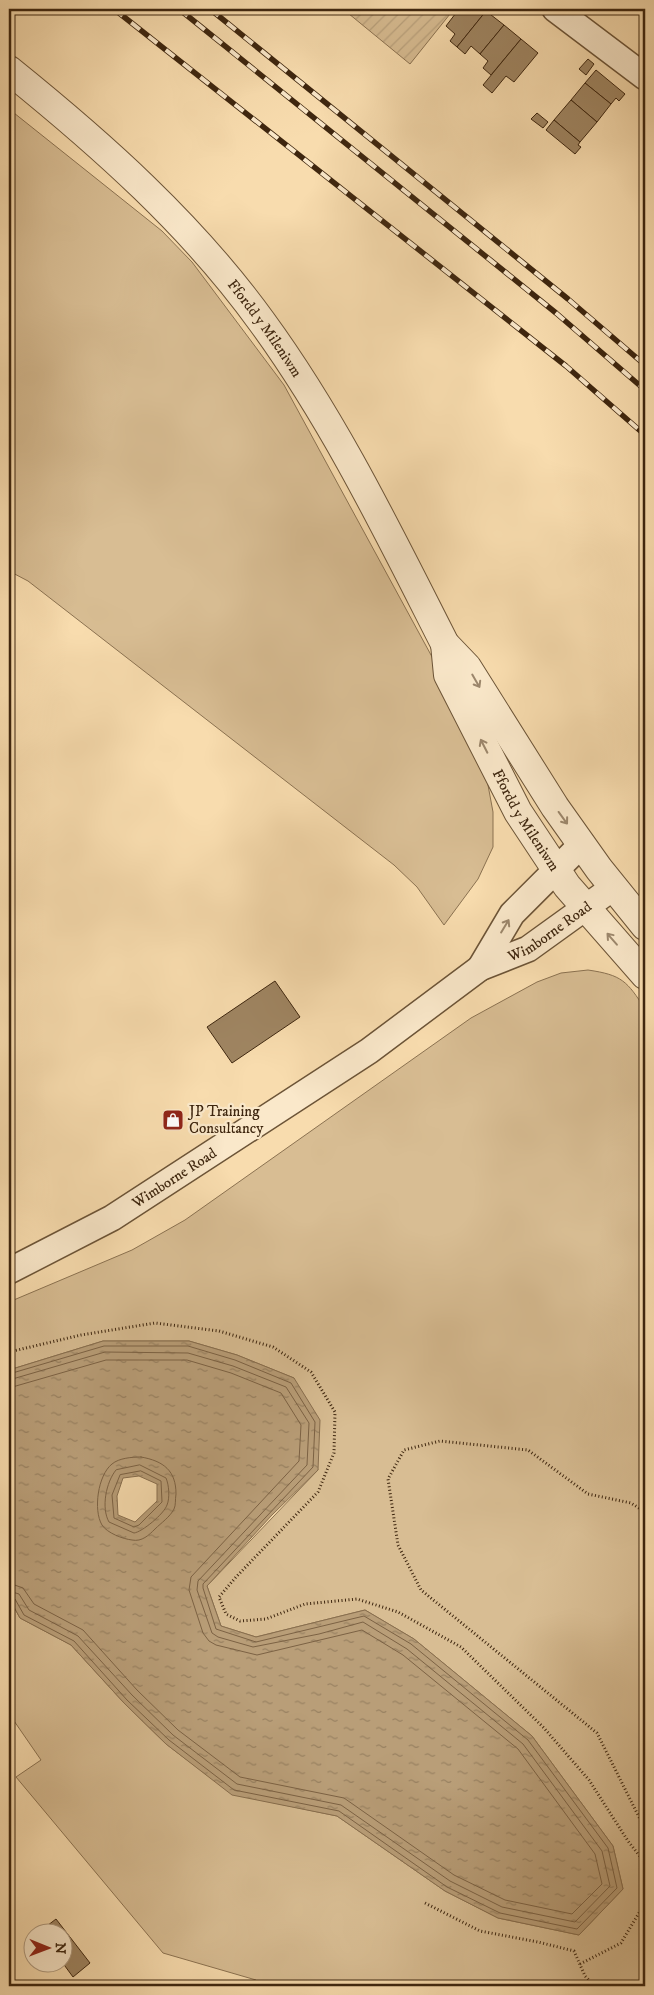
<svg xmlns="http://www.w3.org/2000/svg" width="654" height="1995" font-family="'IM FELL DW Pica',serif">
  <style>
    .grass { fill: #d8bd93; stroke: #8b7251 }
    .garden { fill: url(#garden-furrows); stroke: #8b7251 }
    .water { fill: url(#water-ripples); stroke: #886e4e; fill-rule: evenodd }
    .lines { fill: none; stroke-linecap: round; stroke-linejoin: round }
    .shore { stroke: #7c6244; stroke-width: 1 }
    .building { fill: #9f8562; stroke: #3e260f }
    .minor-casing { stroke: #6c5437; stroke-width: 28 }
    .tertiary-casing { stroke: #6c5437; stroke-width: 30 }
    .path { stroke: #3e260f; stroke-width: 3; stroke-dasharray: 1 2.5; stroke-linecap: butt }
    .minor { stroke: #fae8ca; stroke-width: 25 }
    .tertiary { stroke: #fae8ca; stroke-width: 28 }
    .rail-casing { stroke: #3e260f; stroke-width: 5.5 }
    .rail { stroke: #fae8ca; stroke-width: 4; stroke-dasharray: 11; stroke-linecap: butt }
    .oneway { stroke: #9c876c }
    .labels { text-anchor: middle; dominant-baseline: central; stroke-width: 4.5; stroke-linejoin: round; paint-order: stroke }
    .street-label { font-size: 15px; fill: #3e260f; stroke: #fae8ca }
    .poi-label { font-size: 15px; fill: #3e260f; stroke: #fae8ca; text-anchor: start }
  </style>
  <defs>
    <pattern id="garden-furrows" width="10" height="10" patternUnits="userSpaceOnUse" patternTransform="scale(1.25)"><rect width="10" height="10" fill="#d8bd93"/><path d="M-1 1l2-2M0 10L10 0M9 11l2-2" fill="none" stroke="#baa27e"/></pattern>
    <pattern id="water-ripples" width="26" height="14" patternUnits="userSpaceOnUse" patternTransform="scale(1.25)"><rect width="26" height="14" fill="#b99e78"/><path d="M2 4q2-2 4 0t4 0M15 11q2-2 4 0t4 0" fill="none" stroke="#988161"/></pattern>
  </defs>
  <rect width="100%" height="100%" fill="#f8dcae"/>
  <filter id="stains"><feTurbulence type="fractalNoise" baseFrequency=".004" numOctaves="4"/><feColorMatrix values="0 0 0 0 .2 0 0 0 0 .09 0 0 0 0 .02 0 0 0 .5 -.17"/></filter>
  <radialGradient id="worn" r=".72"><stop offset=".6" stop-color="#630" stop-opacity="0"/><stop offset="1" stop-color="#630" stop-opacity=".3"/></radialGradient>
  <g class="grass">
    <path d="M 9,109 L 162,231 L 192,262 L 284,385 L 437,666 L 485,769 L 493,812 L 493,847 L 478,879 L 444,925 L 417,887 L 394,865 L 28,581 L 9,571 Z"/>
    <path d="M 588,970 C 622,975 627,981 645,1009 L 645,1986 L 255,1986 L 256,1980 L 163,1953 L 16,1777 L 41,1760 L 12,1718 L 9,1720 L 9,1598 L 20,1618 L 71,1645 L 124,1703 L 166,1744 L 232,1794 L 337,1816 L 445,1891 L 498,1918 L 579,1935 L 623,1889 L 613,1846 L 532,1736 L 414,1639 L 365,1610 L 256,1637 L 221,1626 L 207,1586 L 318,1470 L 294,1378 L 237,1355 L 189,1341 L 103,1341 L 9,1370 L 9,1302 L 132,1250 L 185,1220 L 471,1018 L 537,982 L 561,973 Z"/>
  </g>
  <path class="garden" d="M 343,9 L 454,9 L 410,64 Z"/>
  <path class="water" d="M 103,1341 L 189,1341 L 237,1355 L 294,1378 L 320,1420 L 318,1470 L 272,1515 L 207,1586 L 221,1626 L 256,1637 L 365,1610 L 414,1639 L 532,1736 L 613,1846 L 623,1889 L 579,1935 L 498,1918 L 445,1891 L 337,1816 L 232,1795 L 166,1744 L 124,1703 L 71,1645 L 20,1618 L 9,1598 L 9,1370 ZM 139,1476 L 157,1484 L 157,1501 L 135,1522 L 118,1515 L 117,1496 L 123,1478 Z"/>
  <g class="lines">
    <g class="shore">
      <path d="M 9,1374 L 104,1346 L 188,1346 L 235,1360 L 291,1383 L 315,1422 L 313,1467 L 203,1584 L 203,1588 L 216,1629 L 256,1642 L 364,1616 L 411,1644 L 528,1740 L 608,1848 L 617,1888 L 577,1929 L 500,1913 L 447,1887 L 339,1811 L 234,1790 L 169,1740 L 127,1700 L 74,1641 L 24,1615 L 15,1599 L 9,1597"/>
      <path d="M 9,1380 L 105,1352 L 188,1353 L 233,1366 L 286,1387 L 309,1423 L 307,1465 L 198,1581 L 197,1590 L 212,1633 L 218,1637 L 253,1647 L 319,1634 L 363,1622 L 407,1649 L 523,1744 L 602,1851 L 610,1886 L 575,1922 L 502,1907 L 450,1881 L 341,1805 L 237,1784 L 173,1735 L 132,1695 L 78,1636 L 29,1610 L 19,1594 L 9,1591"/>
      <path d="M 9,1388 L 106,1360 L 187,1360 L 231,1373 L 281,1393 L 301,1425 L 299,1461 L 191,1577 L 189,1590 L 203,1633 L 209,1641 L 216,1645 L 257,1655 L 362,1630 L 403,1655 L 518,1749 L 595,1854 L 602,1884 L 572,1914 L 505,1900 L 454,1875 L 344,1798 L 240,1777 L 178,1730 L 137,1690 L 83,1630 L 34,1604 L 23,1588 L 9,1583"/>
      <path d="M 141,1457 C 164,1461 176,1471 176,1494 C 175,1500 176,1505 174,1509 C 170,1517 161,1523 155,1529 C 149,1535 142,1542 132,1540 C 123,1539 107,1533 102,1525 C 93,1510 98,1475 112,1464 C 119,1458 132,1457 141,1457 Z"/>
      <path d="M 140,1465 L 166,1478 C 169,1485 170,1498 167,1505 C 164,1514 142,1532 134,1533 L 109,1522 C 101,1508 106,1482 116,1470 Z"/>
      <path d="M 141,1471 L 161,1481 L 162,1502 L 139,1525 L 134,1527 L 114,1518 L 112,1495 L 120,1475 Z"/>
    </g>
  </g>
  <g class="building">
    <path d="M 459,9 L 486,11 L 457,47 L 450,41 L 455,34 L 446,26 Z"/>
    <path d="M 486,11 L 504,25 L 480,54 L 471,46 L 465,54 L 457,47 Z"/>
    <path d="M 504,25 L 521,39 L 491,75 L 483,68 L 488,61 L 480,54 Z"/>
    <path d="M 521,39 L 538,53 L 514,82 L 506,76 L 492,93 L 483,85 Z"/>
    <path d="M 588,59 L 594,64 L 586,75 L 579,69 Z"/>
    <path d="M 596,70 L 625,94 L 619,101 L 616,98 L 611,104 L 585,83 Z"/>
    <path d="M 585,83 L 611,104 L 597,122 L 571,100 Z"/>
    <path d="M 571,100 L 597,122 L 580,142 L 554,120 Z"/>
    <path d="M 537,113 L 548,122 L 543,128 L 531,119 Z"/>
    <path d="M 554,120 L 580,142 L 578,145 L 581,147 L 575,154 L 546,130 Z"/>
    <path d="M 275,981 L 300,1017 L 232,1063 L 207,1027 Z"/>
    <path d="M 56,1919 L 90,1963 L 73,1977 L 62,1962 L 62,1932 L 39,1932 Z"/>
  </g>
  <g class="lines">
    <g class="minor-casing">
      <g id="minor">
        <path d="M 555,9 L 645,77"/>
        <path d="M 480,968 L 512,914 L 582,844"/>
        <path id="s1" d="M 9,1271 L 112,1218 L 369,1051 L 480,968 L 528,949 L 614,887"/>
      </g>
    </g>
    <g class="tertiary-casing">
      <g id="tertiary">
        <path id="s2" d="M 9,70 C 102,145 192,225 262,322 C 335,422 389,534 445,644 L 467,667 L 555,807 L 599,869 L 645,926"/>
        <path id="s3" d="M 445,644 L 448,675 L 518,812 L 567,886 L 645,975"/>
      </g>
    </g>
    <g class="path">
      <path d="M 9,1352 L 81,1335 L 155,1323 L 219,1331 L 273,1347 L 311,1372 L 335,1412 L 334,1453 L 318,1492 L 236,1577 L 219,1597 L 226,1614 L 240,1621 L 266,1619 L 305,1604 L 357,1599 L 398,1612 L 461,1647 L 544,1728 L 589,1780 L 628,1841 L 645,1863"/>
      <path d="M 645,1512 L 631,1503 L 588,1494 L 528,1450 L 440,1441 L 404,1450 L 388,1479 L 398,1545 L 421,1590 L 597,1733 L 645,1829"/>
      <path d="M 425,1903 L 480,1931 L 538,1942 L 574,1951 L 585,1976 L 595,1986"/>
      <path d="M 580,1964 L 621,1943 L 645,1903"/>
    </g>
    <use href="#minor" class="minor"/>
    <use href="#tertiary" class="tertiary"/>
    <g class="rail-casing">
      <g id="rail">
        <path d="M 114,9 L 566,366 L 645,435"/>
        <path d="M 179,9 L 556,313 L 645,390"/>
        <path d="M 210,9 L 568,299 L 645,365"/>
      </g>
    </g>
    <use href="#rail" class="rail"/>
  </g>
  <defs><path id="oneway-shaft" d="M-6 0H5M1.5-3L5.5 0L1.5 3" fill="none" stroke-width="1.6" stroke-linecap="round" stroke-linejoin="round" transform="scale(1.25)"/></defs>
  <g class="oneway">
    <use href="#oneway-shaft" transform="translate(476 681) rotate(60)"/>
    <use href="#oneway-shaft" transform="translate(484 746) rotate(-117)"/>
    <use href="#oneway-shaft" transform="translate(563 818) rotate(54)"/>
    <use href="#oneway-shaft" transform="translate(505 926) rotate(-59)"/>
    <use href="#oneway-shaft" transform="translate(612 939) rotate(-131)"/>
  </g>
  <defs>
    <g id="shop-square" transform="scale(1.125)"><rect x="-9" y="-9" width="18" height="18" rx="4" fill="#8f2418" stroke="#fae8ca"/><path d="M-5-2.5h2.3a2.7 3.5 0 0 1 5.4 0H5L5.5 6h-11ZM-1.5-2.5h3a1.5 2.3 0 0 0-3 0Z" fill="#fff"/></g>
  </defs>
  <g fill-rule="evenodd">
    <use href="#shop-square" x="173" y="1120"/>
  </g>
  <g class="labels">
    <g class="street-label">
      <text stroke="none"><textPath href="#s2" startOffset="365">Ffordd y Mileniwm</textPath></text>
      <text stroke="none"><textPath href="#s3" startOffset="196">Ffordd y Mileniwm</textPath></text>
      <text stroke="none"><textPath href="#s1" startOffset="640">Wimborne Road</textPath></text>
      <text stroke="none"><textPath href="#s1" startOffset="190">Wimborne Road</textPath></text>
    </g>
    <g class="poi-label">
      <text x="189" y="1111">JP Training<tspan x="189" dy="17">Consultancy</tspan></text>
    </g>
  </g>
  <rect width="654" height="1995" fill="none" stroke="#f8dcae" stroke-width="30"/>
  <rect x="10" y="10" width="634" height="1975" fill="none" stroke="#3e260f" stroke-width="2.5"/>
  <rect x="15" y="15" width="624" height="1965" fill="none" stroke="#3e260f"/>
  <g transform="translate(48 1948) rotate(91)"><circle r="24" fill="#fae8ca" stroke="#af9a7f"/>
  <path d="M0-4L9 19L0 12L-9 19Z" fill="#8f2418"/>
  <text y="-8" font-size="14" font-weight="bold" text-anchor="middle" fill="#3e260f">N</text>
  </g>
  <rect width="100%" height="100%" filter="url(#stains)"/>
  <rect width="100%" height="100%" fill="url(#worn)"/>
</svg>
